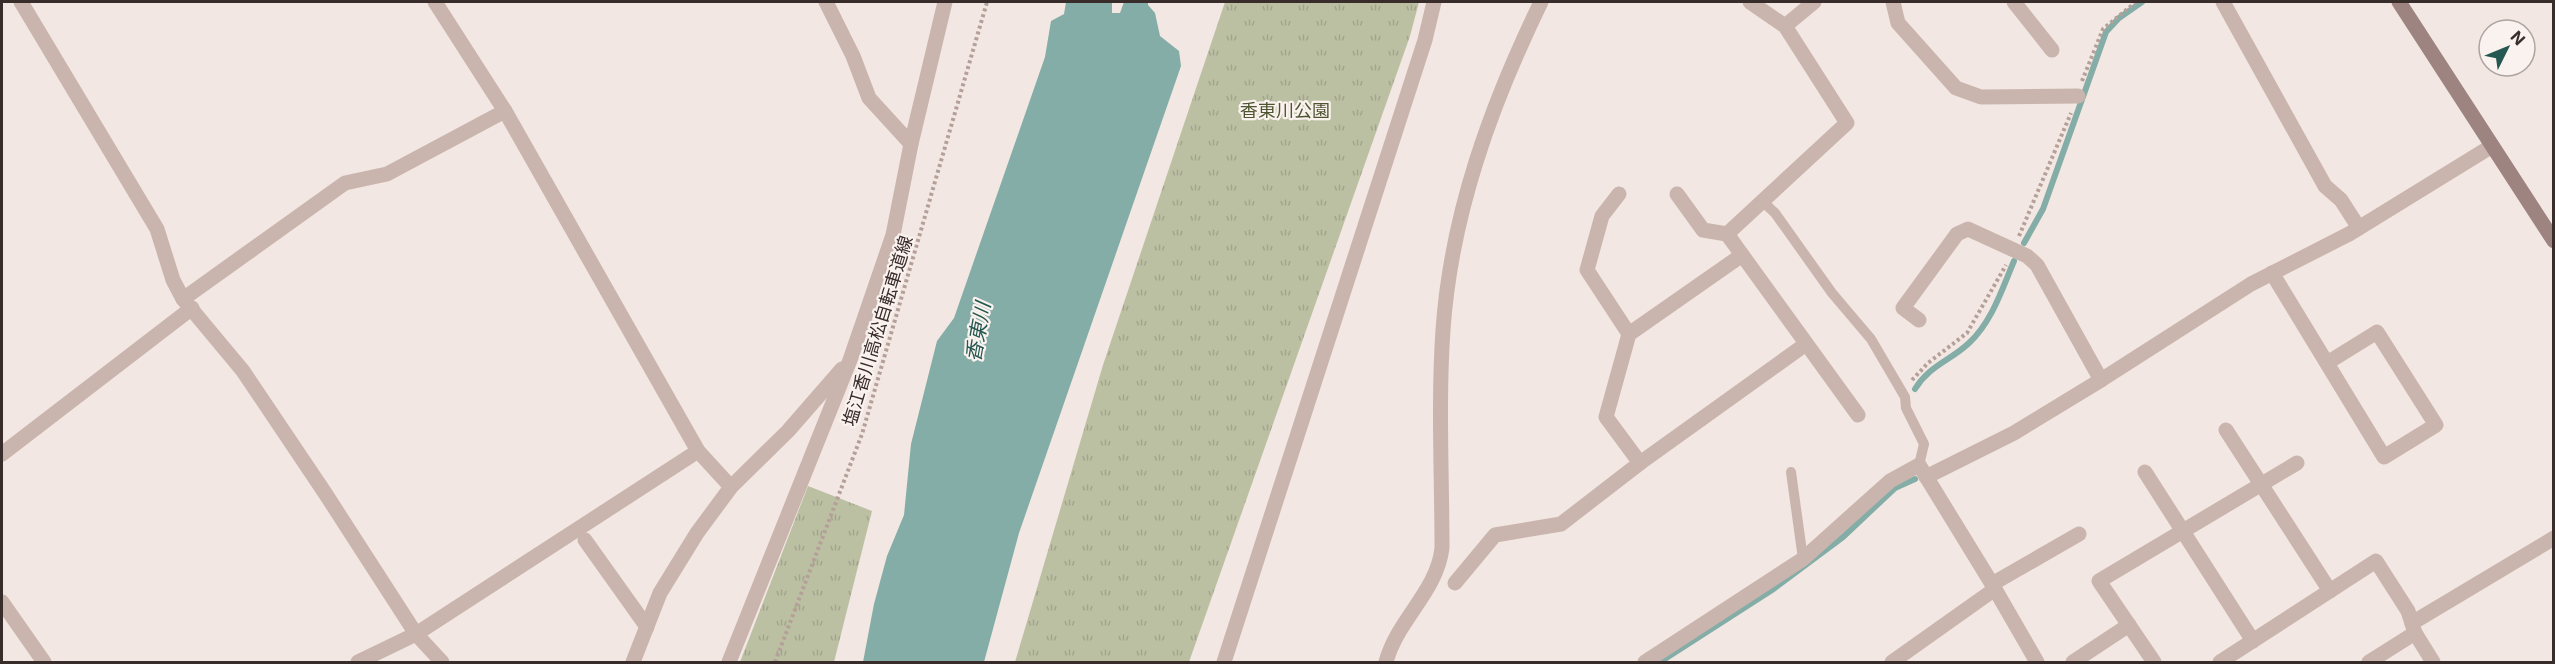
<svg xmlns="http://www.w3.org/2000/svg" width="2555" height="664" viewBox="0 0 2555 664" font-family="Inter,'Noto Sans JP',sans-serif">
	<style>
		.grass { fill: url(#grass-tufts) }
		.water { fill: #83ada6 }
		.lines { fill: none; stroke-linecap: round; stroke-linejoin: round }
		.stream { stroke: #83ada6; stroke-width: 6 }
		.path { stroke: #b59f99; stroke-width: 4; stroke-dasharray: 3 3; stroke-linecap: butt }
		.service { stroke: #cab5ae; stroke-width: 10 }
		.minor { stroke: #cab5ae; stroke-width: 15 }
		.secondary { stroke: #9d8480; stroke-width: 15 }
		.labels { text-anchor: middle; stroke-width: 4.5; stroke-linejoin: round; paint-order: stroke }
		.park-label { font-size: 18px; fill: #4f5532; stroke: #faf2ee }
		.street-label { font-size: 18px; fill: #392d2c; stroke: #faf2ee }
		.water-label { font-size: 20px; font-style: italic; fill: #245851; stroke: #faf2ee }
	</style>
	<defs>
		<pattern id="grass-tufts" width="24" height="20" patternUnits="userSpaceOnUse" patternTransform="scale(1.5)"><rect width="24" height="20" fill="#bcc0a3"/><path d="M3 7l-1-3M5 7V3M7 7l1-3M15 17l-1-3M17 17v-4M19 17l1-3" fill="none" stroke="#a2a58c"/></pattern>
	</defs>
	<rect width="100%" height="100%" fill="#f2e7e2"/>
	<g class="grass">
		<path d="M1225,2h194l-9,34 -221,626h-174l88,-297z"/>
		<path d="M808,486l64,25 -38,151h-94z"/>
	</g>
	<path class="water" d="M1066,2h46v11h8l4,-11h24v3l7,8 5,23 19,15 2,15 -162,467 -35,129h-121l11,-58 13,-48 17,-41 7,-71 26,-103 17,-23 91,-261 6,-36 13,-7z"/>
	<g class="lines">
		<g class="stream">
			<path d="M2024,243l19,-34 63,-177 13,-14 23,-16"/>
			<path d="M1915,389c15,-24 35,-28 54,-46 23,-21 33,-54 45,-82"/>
			<path d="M1660,662l112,-72 71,-53 52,-49 20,-9"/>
		</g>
		<g class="path">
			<path d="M2082,81l21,-52 33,-27"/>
			<path d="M2019,236l52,-123"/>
			<path d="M1912,380l16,-17 39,-30 39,-68"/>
			<path d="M775,662l87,-228 125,-432"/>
		</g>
		<g class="service">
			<path d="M1762,201l13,12 57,80 39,46 34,58 1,11 18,36 -5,21"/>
			<path d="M1791,472l12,87"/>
		</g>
		<g class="minor">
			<path d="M21,2l136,227 16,51 10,19 60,72 82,122 91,141 26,28"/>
			<path d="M435,2l70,109 193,340 33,36"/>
			<path d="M826,2l27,54 16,42 42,46"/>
			<path d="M1750,2l35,24 62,97 -120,111 131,181"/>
			<path d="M1893,2l5,21 58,65 25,9 97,-1"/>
			<path d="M2014,2l38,48"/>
			<path d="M2223,2l102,184 16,14 18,28"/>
			<path d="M1785,26l29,-24"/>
			<path d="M1619,194l-17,22 -15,54 42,64"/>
			<path d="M1677,194l26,36 24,4"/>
			<path d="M1742,255l-113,79 -23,83 34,46 166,-119"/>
			<path d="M2272,273l112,184 52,-32 -59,-93 -50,31"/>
			<path d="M183,299l162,-116 42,-9 118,-63"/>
			<path d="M1919,320l-16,-12 54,-74 11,-5 59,27 10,9 64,115"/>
			<path d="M2226,430l104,161"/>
			<path d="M2,454l190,-146"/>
			<path d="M2145,472l108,169"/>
			<path d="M1926,477l88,-44 87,-53 150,-96 98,-50 143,-88"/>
			<path d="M585,540l62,87"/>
			<path d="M1455,583l40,-48 66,-11 79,-61"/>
			<path d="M1992,584l87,-50"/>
			<path d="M2,602l42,60"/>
			<path d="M2412,623l142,-85"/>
			<path d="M358,662l58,-28 282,-183"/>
			<path d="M633,662l27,-69 37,-60 34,-46 57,-56 54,-62"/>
			<path d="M729,662l121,-302 43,-125 18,-91 34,-142"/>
			<path d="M1224,662l201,-622 9,-38"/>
			<path d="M1386,662c11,-42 51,-70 56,-114 0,-72 -4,-146 1,-218 8,-116 48,-225 98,-328"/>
			<path d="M1645,662l158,-103 87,-78 29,-16 73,119 45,78"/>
			<path d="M1892,662l103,-73"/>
			<path d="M2073,662l56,-37"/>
			<path d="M2154,662l-55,-81 198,-118"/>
			<path d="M2220,662l156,-101 32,50 7,22 18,29"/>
			<path d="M2369,662l46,-29"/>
		</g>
		<path class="secondary" d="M2399,2l155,239"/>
	</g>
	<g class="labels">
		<g class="park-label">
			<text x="1285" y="117">香東川公園</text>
		</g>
		<g class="street-label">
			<text transform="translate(878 331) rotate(-73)" y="6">塩江香川高松自転車道線</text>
		</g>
		<g class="water-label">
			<text transform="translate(978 332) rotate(-80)" y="7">香東川</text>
		</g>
	</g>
	<rect width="2555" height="664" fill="none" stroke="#392d2c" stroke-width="6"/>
	<g transform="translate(2507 48) rotate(47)"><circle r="28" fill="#faf2ee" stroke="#ada3a0" stroke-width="1.5"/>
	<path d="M0-4.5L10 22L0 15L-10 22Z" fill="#245851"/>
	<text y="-9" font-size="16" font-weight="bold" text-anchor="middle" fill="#392d2c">N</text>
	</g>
</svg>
